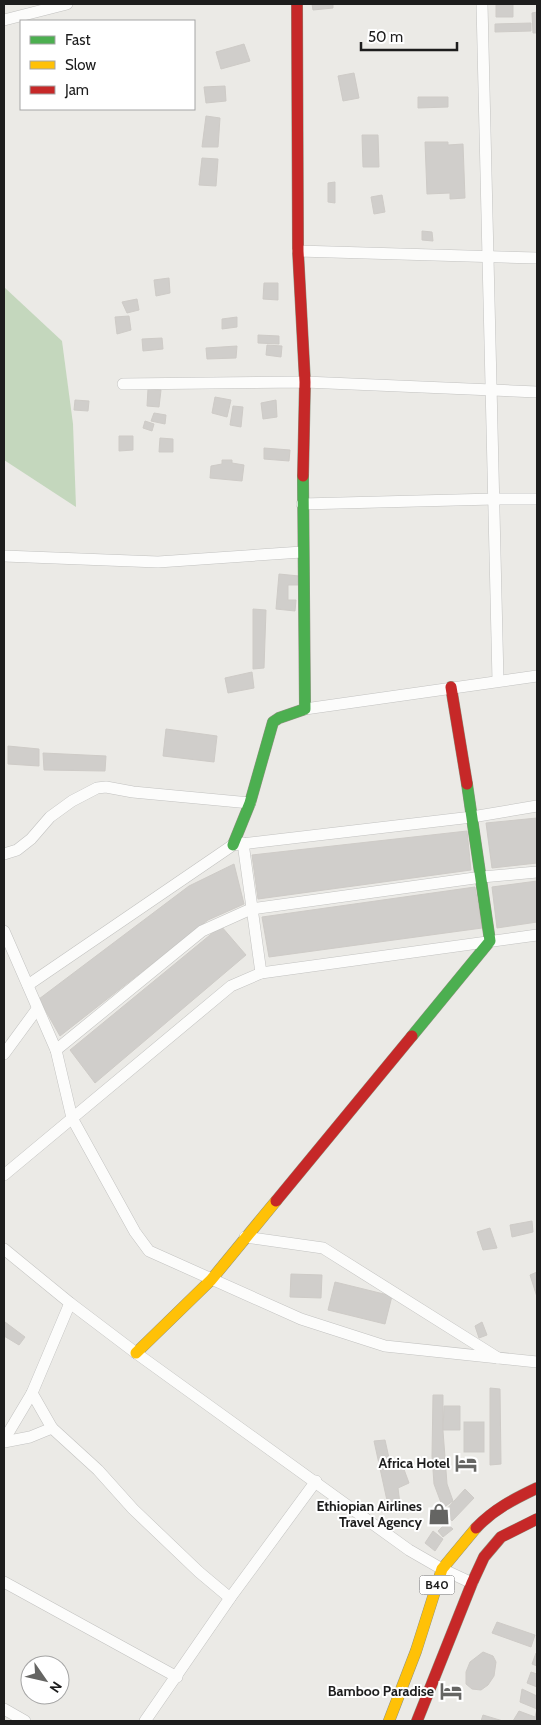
<svg xmlns="http://www.w3.org/2000/svg" width="541" height="1725" viewBox="0 0 541 1725" font-family="Cabin,sans-serif">
	<style>
		.forest { fill: #c4d7bd }
		.building { fill: #d0cecb; stroke: #cecbc7 }
		.lines { fill: none; stroke-linecap: round; stroke-linejoin: round }
		.street-casing { stroke: #c2c2c0; stroke-width: 12 }
		.fast-casing { stroke: #909380; stroke-width: 12 }
		.slow-casing { stroke: #909380; stroke-width: 12 }
		.jam-casing { stroke: #909380; stroke-width: 12 }
		.street { stroke: #fcfcfb; stroke-width: 11 }
		.fast { stroke: #4caf50; stroke-width: 11 }
		.slow { stroke: #ffc107; stroke-width: 11 }
		.jam { stroke: #c62828; stroke-width: 11 }
		.labels { text-anchor: middle; stroke-width: 4; stroke-linejoin: round; paint-order: stroke }
		.shield { fill: #fff; stroke: #616161; stroke-width: 1 }
		.shield-label { font-size: 12px; font-weight: bold; fill: #1d1d1d }
		.poi-label { font-size: 14px; font-weight: bold; fill: #1d1d1d; stroke: #fff; text-anchor: end }
	</style>
	<rect width="100%" height="100%" fill="#ebeae6"/>
	<path class="forest" d="M4,287l58,54 11,83 3,83 -72,-47z"/>
	<g class="building">
		<path d="M312,4h21v4l-20,2z"/>
		<path d="M513,4v13h-17v-12z"/>
		<path d="M537,12v21h-4l-1,-20z"/>
		<path d="M531,23v8l-36,1v-8z"/>
		<path d="M244,44l6,17 -29,8 -5,-17z"/>
		<path d="M354,73l5,25 -16,3 -5,-25z"/>
		<path d="M225,86l1,15 -20,2 -2,-16z"/>
		<path d="M418,97h30v10l-30,1z"/>
		<path d="M206,116l14,2 -2,29h-16z"/>
		<path d="M362,135h16l1,32h-16z"/>
		<path d="M425,142h23v3l15,-1 2,54 -15,1v-6l-23,1z"/>
		<path d="M202,158l16,1 -2,27 -17,-1z"/>
		<path d="M335,182v21l-7,-1v-19z"/>
		<path d="M382,195l3,17 -11,2 -3,-17z"/>
		<path d="M422,231l10,1 1,9 -11,-1z"/>
		<path d="M169,278l1,15 -14,3 -2,-16z"/>
		<path d="M264,283h14v17l-15,-1z"/>
		<path d="M137,299l2,11 -12,3 -5,-11z"/>
		<path d="M129,316l2,14 -14,4 -2,-17z"/>
		<path d="M237,317v10l-15,2v-10z"/>
		<path d="M258,335l21,1v8l-21,-1z"/>
		<path d="M162,338l1,11 -20,2 -1,-12z"/>
		<path d="M267,345l15,1 -1,11 -15,-2z"/>
		<path d="M237,346l-1,12 -29,1 -1,-11z"/>
		<path d="M148,389l13,1 -2,17 -12,-1z"/>
		<path d="M215,397l16,3 -4,17 -15,-4z"/>
		<path d="M75,400l14,1 -1,10 -14,-1z"/>
		<path d="M276,400l1,17 -14,2 -2,-16z"/>
		<path d="M233,406l10,1 -2,20 -11,-2z"/>
		<path d="M154,413l12,2 -1,9 -14,-3z"/>
		<path d="M145,421l9,3 -2,7 -9,-3z"/>
		<path d="M119,436h14v14l-14,1z"/>
		<path d="M160,438l13,1v13h-14z"/>
		<path d="M264,448l26,2 -1,11 -25,-2z"/>
		<path d="M222,460h10v3l12,2 -2,16 -32,-3 1,-12 11,-2z"/>
		<path d="M279,574l20,2 -1,9h-10v15h8l-1,11 -19,-2z"/>
		<path d="M253,609l13,1 -2,58 -11,1z"/>
		<path d="M252,672l2,16 -26,5 -3,-15z"/>
		<path d="M166,729l51,7 -3,26 -51,-6z"/>
		<path d="M8,746l31,3v17l-31,-2z"/>
		<path d="M43,753l63,3 -1,15 -61,-1z"/>
		<path d="M537,818v45l-45,5 -6,-45z"/>
		<path d="M467,831l4,39 -213,29 -6,-44z"/>
		<path d="M234,864l10,40 -36,16 -148,116 -21,-37 150,-113z"/>
		<path d="M537,881v41l-40,6 -5,-41z"/>
		<path d="M475,887l7,41 -213,29 -7,-40z"/>
		<path d="M221,926l25,29 -151,128 -25,-33z"/>
		<path d="M532,1221l1,11 -21,5 -2,-12z"/>
		<path d="M490,1228l7,20 -14,2 -6,-18z"/>
		<path d="M537,1272v25l-7,-22z"/>
		<path d="M291,1274l31,1 -1,23 -31,-1z"/>
		<path d="M335,1282l57,14 -7,28 -57,-14z"/>
		<path d="M5,1322l20,15 -6,8 -15,-9z"/>
		<path d="M482,1322l5,13 -8,3 -4,-12z"/>
		<path d="M490,1388l10,1 1,75 -11,1z"/>
		<path d="M433,1395h10v36l4,53 6,17 -10,7 -9,-24 -2,-28z"/>
		<path d="M444,1406h16v24h-17z"/>
		<rect x="464" y="1422" width="20" height="30"/>
		<path d="M385,1440l6,27 11,-3 7,19 -11,5 2,16 -12,1 -14,-64z"/>
		<path d="M465,1489l9,9 -22,23 -8,-9z"/>
		<path d="M446,1523l7,6 -10,8 -5,-6z"/>
		<path d="M433,1531l10,8 -8,12 -10,-8z"/>
		<path d="M497,1622l38,13 -4,12 -39,-14z"/>
		<path d="M483,1652l10,4 3,6 -2,14 -6,9 -7,5 -9,-1 -6,-5v-12l4,-10z"/>
		<path d="M536,1653l1,1v12l-5,-2z"/>
		<path d="M531,1672l6,2v13l-10,-4z"/>
		<path d="M522,1689l15,7v25h-24l6,-10 16,6 2,-8 -17,-7z"/>
		<path d="M483,1715l20,6h-22z"/>
	</g>
	<g class="lines">
		<g class="street-casing">
			<g id="street">
				<path d="M482,4l16,677"/>
				<path d="M4,20l63,-16"/>
				<path d="M298,251l239,7"/>
				<path d="M123,384l182,-2 232,10"/>
				<path d="M302,504l192,-5h43"/>
				<path d="M4,556l154,6 144,-10"/>
				<path d="M305,709l232,-33"/>
				<path d="M243,843l18,130"/>
				<path d="M4,854l13,-4 14,-11 19,-22 22,-16 25,-13 9,-1 27,5 117,11"/>
				<path d="M4,931l52,119 16,68 63,114 14,19 152,68 84,27 152,16"/>
				<path d="M28,985l205,-140 239,-28 65,-11"/>
				<path d="M56,1050l146,-119 49,-22 231,-32 55,-5"/>
				<path d="M4,1054l33,-45"/>
				<path d="M4,1175l227,-189 30,-13 276,-38"/>
				<path d="M245,1237l78,11 175,110"/>
				<path d="M4,1249l66,54 66,50 273,197 33,19 30,14"/>
				<path d="M32,1393l20,35"/>
				<path d="M4,1440l28,-47 38,-90"/>
				<path d="M4,1442l26,-5 22,-9 46,42 35,39 66,63 31,26"/>
				<path d="M4,1582l173,95"/>
				<path d="M4,1709l21,12"/>
				<path d="M145,1721l85,-123 86,-117"/>
			</g>
		</g>
		<g class="fast-casing">
			<g id="fast">
				<path d="M233,845l17,-42 23,-81 6,-4 26,-9 -2,-233"/>
				<path d="M412,1036l78,-95 -23,-157"/>
			</g>
		</g>
		<g class="slow-casing">
			<g id="slow">
				<path d="M136,1353l75,-73 65,-79"/>
				<path d="M389,1721l27,-70 26,-82 34,-41"/>
			</g>
		</g>
		<g class="jam-casing">
			<g id="jam">
				<path d="M297,4l1,247 7,131 -2,94"/>
				<path d="M451,687l16,97"/>
				<path d="M276,1201l136,-165"/>
				<path d="M476,1528c18,-19 38,-29 61,-40"/>
				<path d="M417,1721l55,-138 12,-26 17,-20 36,-18"/>
			</g>
		</g>
		<use href="#street" class="street"/>
		<use href="#fast" class="fast"/>
		<use href="#slow" class="slow"/>
		<use href="#jam" class="jam"/>
	</g>
	<defs>
		<g id="hotel-bare" transform="scale(1.725)"><path d="M-6-4.5h1.5V1H6V5H4.5V3h-9V5H-6ZM-4 0a1.8 1.8 0 1 1 3.6 0ZM.5 0V-2.5h3Q6-2.5 6 0Z" fill="#656563" stroke="#fff" stroke-width="2.5" paint-order="stroke"/></g>
		<g id="shop-bare" transform="scale(1.725)"><path d="M-5-2.5h2.3a2.7 3.5 0 0 1 5.4 0H5L5.5 6h-11ZM-1.5-2.5h3a1.5 2.3 0 0 0-3 0Z" fill="#656563" stroke="#fff" stroke-width="2.5" paint-order="stroke"/></g>
	</defs>
	<g fill-rule="evenodd">
		<use href="#hotel-bare" x="466" y="1463"/>
		<use href="#shop-bare" x="439" y="1514"/>
		<use href="#hotel-bare" x="451" y="1691"/>
	</g>
	<g class="labels">
		<rect class="shield" x="419.5" y="1575.5" width="35" height="19" rx="4"/>
		<g class="shield-label">
			<text x="437" y="1589">B40</text>
		</g>
		<g class="poi-label">
			<text x="450" y="1468">Africa Hotel</text>
			<text x="422" y="1511">Ethiopian Airlines<tspan x="422" dy="16">Travel Agency</tspan></text>
			<text x="434" y="1696">Bamboo Paradise</text>
		</g>
	</g>
	<rect width="541" height="1725" fill="none" stroke="#1d1d1d" stroke-width="10"/>
	<rect x="20" y="20" width="175" height="90" fill="#ffffff" stroke="#a5a5a5"/>
	<rect x="30" y="36" width="25" height="8" fill="#4caf50" stroke="#a5a5a5"/>
	<text x="65" y="45" font-size="15" fill="#1d1d1d">Fast</text>
	<rect x="30" y="61" width="25" height="8" fill="#ffc107" stroke="#a5a5a5"/>
	<text x="65" y="70" font-size="15" fill="#1d1d1d">Slow</text>
	<rect x="30" y="86" width="25" height="8" fill="#c62828" stroke="#a5a5a5"/>
	<text x="65" y="95" font-size="15" fill="#1d1d1d">Jam</text>
	<g transform="translate(45 1680) rotate(124)"><circle r="24" fill="#ffffff" stroke="#a5a5a5"/>
	<path d="M0-4L9 19L0 12L-9 19Z" fill="#656563"/>
	<text y="-8" font-size="14" font-weight="bold" text-anchor="middle" fill="#1d1d1d">N</text>
	</g>
	<path d="M361 42v8h96v-8" fill="none" stroke="#1d1d1d" stroke-width="2.5"/>
	<text x="368" y="42" font-size="15" fill="#1d1d1d" stroke="#ffffff" stroke-width="4" paint-order="stroke">50 m</text>
</svg>
